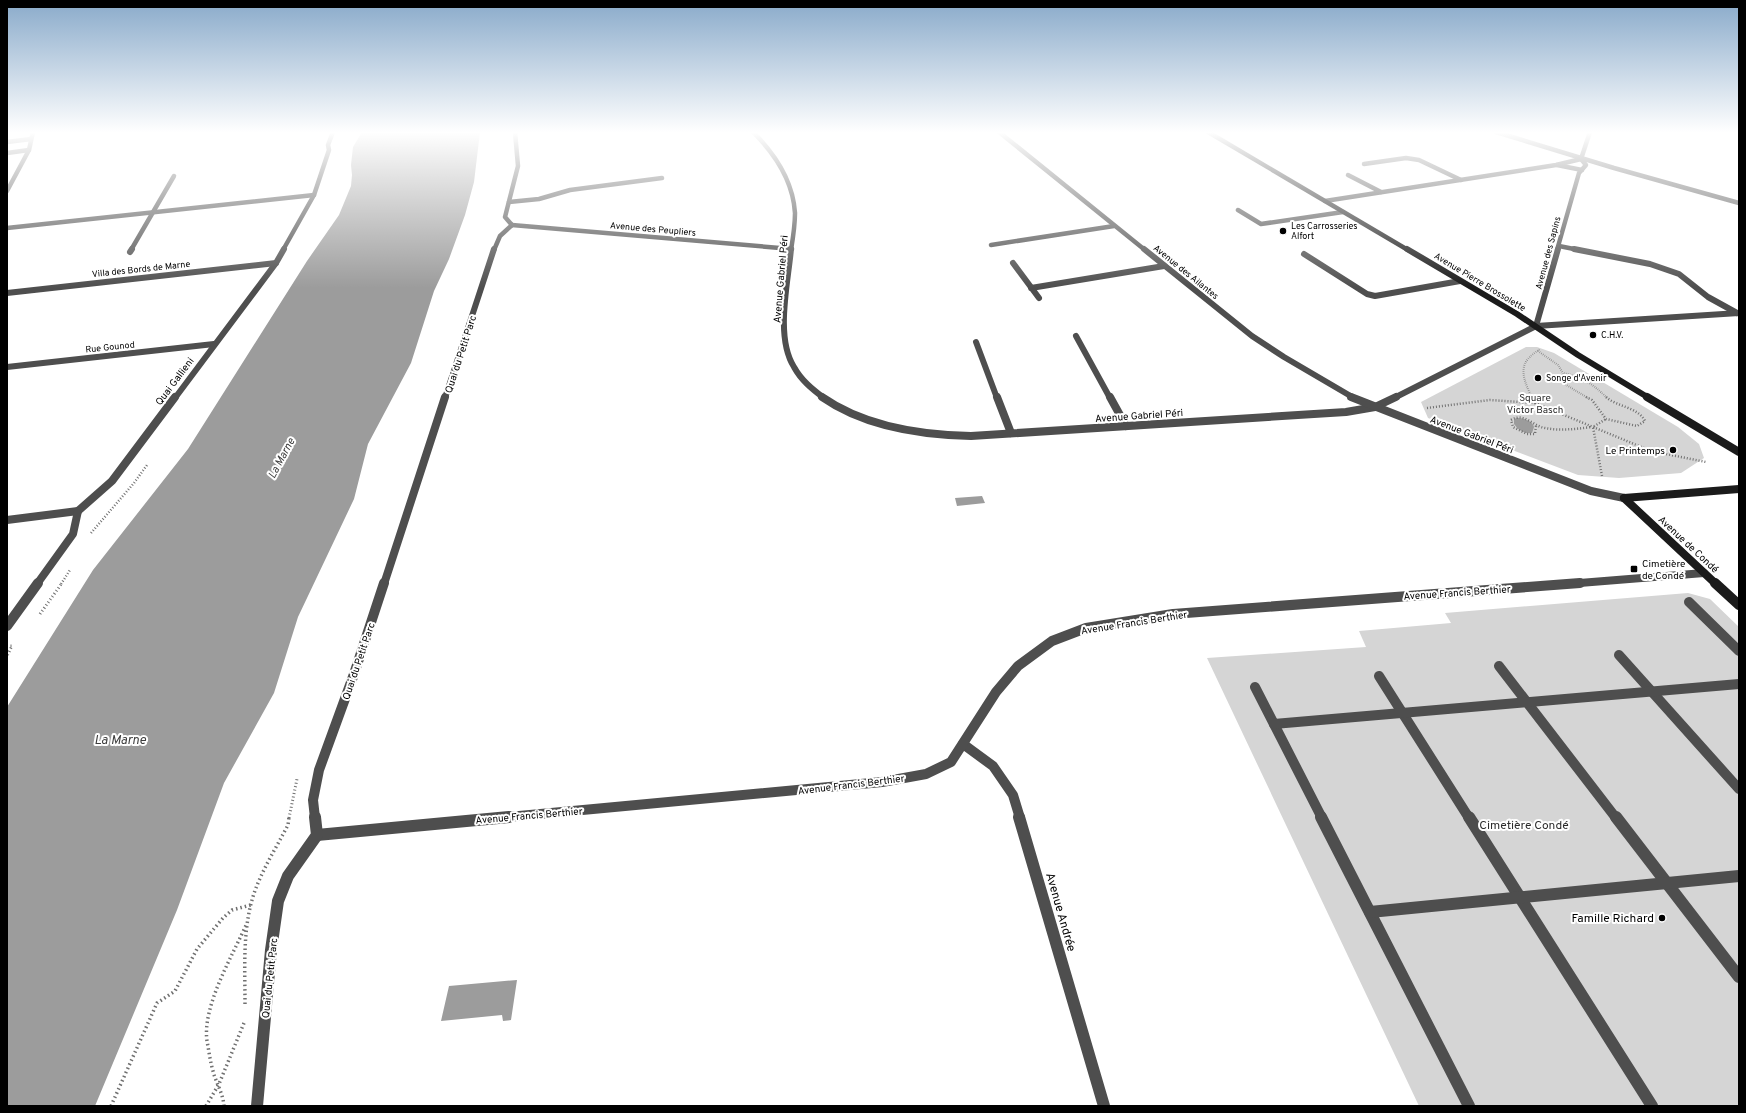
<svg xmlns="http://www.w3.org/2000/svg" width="1746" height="1113" viewBox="0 0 1746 1113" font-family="Overpass,sans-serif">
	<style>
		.green { fill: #d5d5d5 }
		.water { fill: #9c9c9c }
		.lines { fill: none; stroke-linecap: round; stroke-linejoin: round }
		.path-far3 { stroke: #707070; stroke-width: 2; stroke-dasharray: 0.5 1.5; stroke-linecap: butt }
		.path-far2 { stroke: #707070; stroke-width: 2.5; stroke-dasharray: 1 2; stroke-linecap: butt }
		.path-far1 { stroke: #707070; stroke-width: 3; stroke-dasharray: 1 2.5; stroke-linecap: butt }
		.path { stroke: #707070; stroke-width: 3.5; stroke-dasharray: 1.5 3; stroke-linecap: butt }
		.lane-far4 { stroke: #4e4e4e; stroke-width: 4.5 }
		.lane-far3 { stroke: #4e4e4e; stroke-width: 6 }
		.lane-far2 { stroke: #4e4e4e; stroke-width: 8 }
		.lane-far1 { stroke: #4e4e4e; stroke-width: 10 }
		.lane { stroke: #4e4e4e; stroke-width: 12 }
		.street-far4 { stroke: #4e4e4e; stroke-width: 4.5 }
		.street-far3 { stroke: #4e4e4e; stroke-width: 6 }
		.street-far2 { stroke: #4e4e4e; stroke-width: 8 }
		.street-far1 { stroke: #4e4e4e; stroke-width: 10 }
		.street { stroke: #4e4e4e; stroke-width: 12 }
		.secondary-far3 { stroke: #1b1b1b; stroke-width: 4.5 }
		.secondary-far2 { stroke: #1b1b1b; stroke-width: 6 }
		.secondary-far1 { stroke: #1b1b1b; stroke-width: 8 }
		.secondary { stroke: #1b1b1b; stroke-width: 10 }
		.poi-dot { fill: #000; stroke: #fff; stroke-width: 1.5 }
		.labels { text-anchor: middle; stroke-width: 4; stroke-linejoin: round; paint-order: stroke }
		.far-poi-label { font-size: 9px; fill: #000; stroke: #fff; text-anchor: start }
		.far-street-label { font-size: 9px; fill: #000; stroke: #fff }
		.street-label { font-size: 10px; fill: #000; stroke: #fff }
		.park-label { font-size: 10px; fill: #2c2c2c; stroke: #fff }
		.poi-label { font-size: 10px; fill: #000; stroke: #fff; text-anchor: end }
		.water-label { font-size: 11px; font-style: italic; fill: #3d3d3d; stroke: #fff }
		.near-park-label { font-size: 12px; fill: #2c2c2c; stroke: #fff }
		.near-street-label { font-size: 12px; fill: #000; stroke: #fff }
		.near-poi-label { font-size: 12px; fill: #000; stroke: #fff; text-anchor: end }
		.near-water-label { font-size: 13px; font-style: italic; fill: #3d3d3d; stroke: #fff }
	</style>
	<rect width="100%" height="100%" fill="#fff"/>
	<g class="green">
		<path d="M1526,347h11l17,6 124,74 21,17 5,14 -23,15 -62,5 -41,-3 -150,-57 -7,-16z"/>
		<path d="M1688,593l22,6 29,28v479h-320l-212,-448 159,-11 -7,-16 92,-8 -6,-10z"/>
	</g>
	<g class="water">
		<path d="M362,132h118l-6,50 -9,33 -16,44 -15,32 -23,72 -43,81 -14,55 -56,118 -24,76 -50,90 -47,127 -82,196h-88v-399l86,-137 95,-121 119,-188 32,-46 12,-29 1,-11 -1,-10 2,-18z"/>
		<path d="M1516,418c7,0 16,2 18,9l-2,6c-8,1 -14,-3 -18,-9v-4z"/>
		<path d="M982,496l3,7 -28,3 -2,-8z"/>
		<path d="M517,980l-6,40 -8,1 -1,-6 -61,6 8,-35z"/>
	</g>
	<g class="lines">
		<g class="path-far3">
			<path d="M1538,351l20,14 5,8"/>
			<path d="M1532,398c-5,-11 -14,-28 -4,-39 3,-4 8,-7 12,-10"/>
			<path d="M1588,398l-25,-15v-10c20,4 30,11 44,25"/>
		</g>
		<g class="path-far2">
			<path d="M1586,397l6,3 14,19 31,7 8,-5c-7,-14 -28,-14 -39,-24"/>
			<path d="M1535,403l116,48 55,11"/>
			<path d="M1427,408l63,-8 45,3 -3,-6"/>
			<path d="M1536,426l-1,8h-8l-14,-7 -2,-7c14,-8 21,6 34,8 15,3 31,1 47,-1"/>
			<path d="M1602,476l-9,-49 13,-8"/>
			<path d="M91,533l43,-50 13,-18"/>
			<path d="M61,584l9,-14"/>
		</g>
		<g class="path-far1">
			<path d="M40,614l22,-31"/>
			<path d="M7,646h5l-5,10"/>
			<path d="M289,818l8,-39"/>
		</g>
		<g class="path">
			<path d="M245,1004c0,-38 -3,-80 11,-116 8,-21 21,-42 32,-63l1,-8"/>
			<path d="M111,1106l46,-103 18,-12 22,-42 26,-31 9,-8 19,-5"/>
			<path d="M206,1106l13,-22 25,-61"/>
			<path d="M224,1106c-1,-13 -8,-23 -11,-35 -3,-10 -4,-20 -6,-30 -5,-35 26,-86 40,-118"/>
		</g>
		<g class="lane-far4">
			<path d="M7,142l24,-3"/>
			<path d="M7,153l22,-3"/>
			<path d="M1364,164l42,-6 13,2 42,20"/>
			<path d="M1348,175l33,17"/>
			<path d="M509,202l30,-3 31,-9 92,-12"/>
			<path d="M1238,210l23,14 82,-12"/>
			<path d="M991,245l123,-19"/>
			<path d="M1559,246l20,4"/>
		</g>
		<g class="lane-far3">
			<path d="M1574,249l76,15 29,10 29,23 29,16"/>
			<path d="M1304,254l63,40 8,2 85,-15"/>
			<path d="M1013,263l26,35"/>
			<path d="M1031,288l133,-22"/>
			<path d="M1076,336l34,62"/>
			<path d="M976,342l21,56"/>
			<path d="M7,367l207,-23"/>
		</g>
		<g class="lane-far2">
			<path d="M997,397l14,36"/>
			<path d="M1110,397l16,29"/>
		</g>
		<g class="lane-far1">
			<path d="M1689,602l50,49"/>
			<path d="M1619,655l120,134"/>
			<path d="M1499,666l117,152"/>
			<path d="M1379,676l90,142"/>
			<path d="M1255,687l67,131"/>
			<path d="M1274,724l465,-40"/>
		</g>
		<g class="lane">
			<path d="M1321,817l148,289"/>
			<path d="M1469,817l183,289"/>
			<path d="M1616,817l123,160"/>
			<path d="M1370,912l369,-36"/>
		</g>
		<g class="street-far4">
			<path d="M753,132c22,22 40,48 42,81 0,12 -2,25 -4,37"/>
			<path d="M999,132l146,118"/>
			<path d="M1496,132l118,36 125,35"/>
			<path d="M1581,159l9,-27"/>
			<path d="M1557,165l25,5"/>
			<path d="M7,191l22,-41 4,-18"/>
			<path d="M1325,201l231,-36 25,-6"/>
			<path d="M512,225l280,24"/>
			<path d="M512,225l-7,-8 13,-51 -3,-34"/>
			<path d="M7,228l307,-33"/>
			<path d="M131,250l43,-74"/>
			<path d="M283,250l31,-55 15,-45 -1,-5 5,-13"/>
			<path d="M494,250l6,-14 12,-11"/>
			<path d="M1557,250l22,-77 7,-8 -5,-6"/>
		</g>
		<g class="street-far3">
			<path d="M791,249c-3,34 -16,88 3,118 7,13 18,22 30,31"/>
			<path d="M1144,249l108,87 32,21 70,41"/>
			<path d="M130,252l2,-3"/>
			<path d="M7,293l269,-30"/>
			<path d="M1536,326l203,-13"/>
			<path d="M175,398l101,-135 8,-14"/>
			<path d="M445,398l49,-149"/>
			<path d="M1394,398l142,-72 22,-77"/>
		</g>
		<g class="street-far2">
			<path d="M822,397c43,30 98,38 149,39l375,-24 29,-5 21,-10"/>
			<path d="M1351,397l240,94 33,7"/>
			<path d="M7,520l71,-9"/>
			<path d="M37,584l36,-50 5,-23 34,-30 63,-84"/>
			<path d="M384,584l61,-187"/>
			<path d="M1567,584l137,-11"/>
		</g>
		<g class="street-far1">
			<path d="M7,626l31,-43"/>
			<path d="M963,744l30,22 20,29 7,23"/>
			<path d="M315,818l-2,-18 6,-30 35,-96 30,-91"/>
			<path d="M498,818l384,-36 44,-8 25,-12 45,-70 22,-26 34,-25 34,-13 87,-14 407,-31"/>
		</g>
		<g class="street">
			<path d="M1019,817l85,289"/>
			<path d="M317,835l192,-18"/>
			<path d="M257,1106l14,-156 7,-49 10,-25 29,-41 -2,-18"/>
		</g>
		<path class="secondary-far3" d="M1208,132l200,118"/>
		<path class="secondary-far2" d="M1407,249l110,65 61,41 71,43"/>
		<g class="secondary-far1">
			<path d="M1647,397l92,55"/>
			<path d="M1624,498l92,86"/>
			<path d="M1624,498l115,-9"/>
		</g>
		<path class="secondary" d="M1715,583l24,22"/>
	</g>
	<linearGradient id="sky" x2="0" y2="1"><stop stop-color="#89aaca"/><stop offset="0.46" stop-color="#fff"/><stop offset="1" stop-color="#fff" stop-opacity="0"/></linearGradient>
	<rect width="1746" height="288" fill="url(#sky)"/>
	<g class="poi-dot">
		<circle cx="1283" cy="231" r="4"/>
		<circle cx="1593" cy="335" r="4"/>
		<circle cx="1538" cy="378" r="4"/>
		<circle cx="1673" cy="450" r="4"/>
		<rect x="1630" y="565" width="8" height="8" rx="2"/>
		<circle cx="1662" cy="918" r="4"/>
	</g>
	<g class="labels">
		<g class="far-poi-label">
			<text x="1291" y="229">Les Carrosseries<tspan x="1291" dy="10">Alfort</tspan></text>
			<text x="1601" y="338">C.H.V.</text>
			<text x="1546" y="381">Songe d'Avenir</text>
		</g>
		<g class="far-street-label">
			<text transform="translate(653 229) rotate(5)" y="3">Avenue des Peupliers</text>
			<text transform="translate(1548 253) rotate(-75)" y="3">Avenue des Sapins</text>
			<text transform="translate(141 269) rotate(-6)" y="3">Villa des Bords de Marne</text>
			<text transform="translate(1186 272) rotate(39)" y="3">Avenue des Ailantes</text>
			<text transform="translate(1480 282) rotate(31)" y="3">Avenue Pierre Brossolette</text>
			<text transform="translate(110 347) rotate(-6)" y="3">Rue Gounod</text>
		</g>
		<g class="street-label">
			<text transform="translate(780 279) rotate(-85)" y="4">Avenue Gabriel Péri</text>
			<text transform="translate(460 354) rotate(-72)" y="4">Quai du Petit Parc</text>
			<text transform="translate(174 381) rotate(-53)" y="4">Quai Gallieni</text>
			<text transform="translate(1139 415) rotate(-4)" y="4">Avenue Gabriel Péri</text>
			<text transform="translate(1472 434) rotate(21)" y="4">Avenue Gabriel Péri</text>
			<text transform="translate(1689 544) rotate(43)" y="4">Avenue de Condé</text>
			<text transform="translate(1457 592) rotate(-4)" y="4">Avenue Francis Berthier</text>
			<text transform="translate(1134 622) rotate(-9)" y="4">Avenue Francis Berthier</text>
			<text transform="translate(358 661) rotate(-71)" y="4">Quai du Petit Parc</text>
			<text transform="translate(851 784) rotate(-7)" y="4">Avenue Francis Berthier</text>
			<text transform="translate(529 815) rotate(-5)" y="4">Avenue Francis Berthier</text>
			<text transform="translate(269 978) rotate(-84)" y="4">Quai du Petit Parc</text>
		</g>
		<g class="park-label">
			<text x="1535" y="401">Square<tspan x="1535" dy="12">Victor Basch</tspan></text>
		</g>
		<g class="poi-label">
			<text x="1665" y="454">Le Printemps</text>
			<text x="1642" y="567" text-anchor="start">Cimetière<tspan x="1642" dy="12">de Condé</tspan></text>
		</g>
		<g class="water-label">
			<text transform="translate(281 458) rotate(-62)" y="4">La Marne</text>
		</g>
		<g class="near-park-label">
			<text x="1524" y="829">Cimetière Condé</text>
		</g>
		<g class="near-street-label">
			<text transform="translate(1061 912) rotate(74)" y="4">Avenue Andrée</text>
		</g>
		<g class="near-poi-label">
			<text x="1654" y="922">Famille Richard</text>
		</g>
		<g class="near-water-label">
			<text x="120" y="744">La Marne</text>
		</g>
	</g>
	<rect width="1746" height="1113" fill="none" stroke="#000000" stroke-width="16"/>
</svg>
